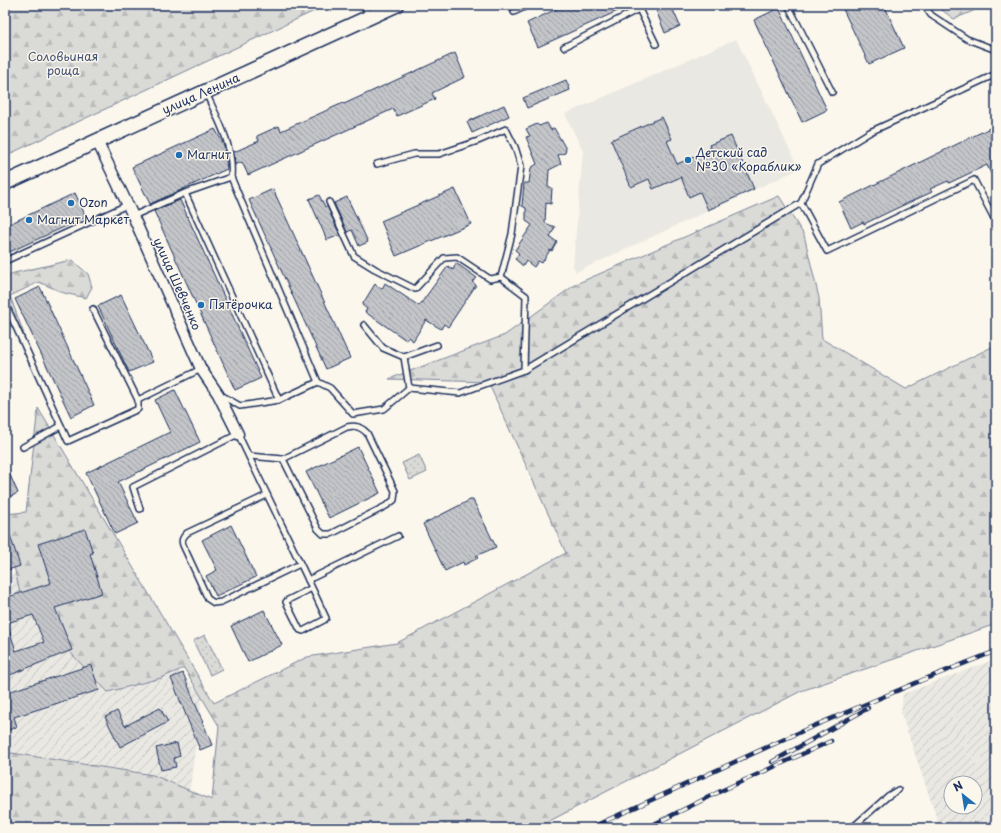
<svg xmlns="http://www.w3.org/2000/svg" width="1001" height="833" viewBox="0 0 1001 833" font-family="'Playpen Sans',sans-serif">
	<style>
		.built { fill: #eae8e2 }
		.industrial { fill: url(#industrial-furrows); fill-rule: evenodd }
		.forest { fill: url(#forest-firs); stroke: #7a849a }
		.park { fill: url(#park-dots); stroke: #7a849a }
		.building { fill: url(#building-back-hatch); stroke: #1b2f5e; fill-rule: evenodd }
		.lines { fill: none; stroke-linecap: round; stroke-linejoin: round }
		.lane-casing { stroke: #1b2f5e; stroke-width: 8 }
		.street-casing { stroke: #1b2f5e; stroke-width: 13 }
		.secondary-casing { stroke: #1b2f5e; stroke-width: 17 }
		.lane { stroke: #fbf7ec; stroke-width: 5 }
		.street { stroke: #fbf7ec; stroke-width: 10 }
		.secondary { stroke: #fbf7ec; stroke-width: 14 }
		.rail-casing { stroke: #1b2f5e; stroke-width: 4.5 }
		.rail { stroke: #fbf7ec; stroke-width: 3; stroke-dasharray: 9; stroke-linecap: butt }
		.poi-dot { fill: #1f6fb2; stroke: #fbf7ec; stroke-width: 1.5 }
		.labels { text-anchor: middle; stroke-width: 3; stroke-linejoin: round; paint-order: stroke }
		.park-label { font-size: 12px; fill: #415176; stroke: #fbf7ec }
		.street-label { font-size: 12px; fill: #1b2f5e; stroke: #fbf7ec }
		.poi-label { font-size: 12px; fill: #1b2f5e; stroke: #fbf7ec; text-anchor: start }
	</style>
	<defs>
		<pattern id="industrial-furrows" width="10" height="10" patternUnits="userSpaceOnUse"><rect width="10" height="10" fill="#eae8e2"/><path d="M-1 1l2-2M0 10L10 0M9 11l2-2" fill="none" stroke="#c8c7c4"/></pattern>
		<pattern id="forest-firs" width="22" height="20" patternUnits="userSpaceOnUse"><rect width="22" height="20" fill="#dadad7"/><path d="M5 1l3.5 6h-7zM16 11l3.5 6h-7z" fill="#babbbb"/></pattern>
		<pattern id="park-dots" width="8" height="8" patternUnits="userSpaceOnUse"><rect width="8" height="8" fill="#dadad7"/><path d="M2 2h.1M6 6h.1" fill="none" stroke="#babbbb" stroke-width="1.8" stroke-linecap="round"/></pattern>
		<pattern id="building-back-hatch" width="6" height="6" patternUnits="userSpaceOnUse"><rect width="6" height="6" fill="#c3c5c9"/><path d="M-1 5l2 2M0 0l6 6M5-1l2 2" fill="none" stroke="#9ea0a6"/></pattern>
	</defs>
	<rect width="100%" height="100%" fill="#fbf7ec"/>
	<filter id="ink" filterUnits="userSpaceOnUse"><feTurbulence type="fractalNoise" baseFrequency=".025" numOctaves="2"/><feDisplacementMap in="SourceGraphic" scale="8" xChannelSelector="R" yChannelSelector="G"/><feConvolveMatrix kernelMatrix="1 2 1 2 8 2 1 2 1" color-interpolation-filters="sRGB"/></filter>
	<g filter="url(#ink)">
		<path class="built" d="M736,39l63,130 -223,103 -3,-6 10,-115 -18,-37z"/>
		<g class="industrial">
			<path d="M73,549l129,148 -14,106 -183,-42v-184z"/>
			<path d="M996,659v169h-56l-39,-115 2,-19zM951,783h24v24h-24z"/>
		</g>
		<g class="forest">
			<path d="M5,5h322l-322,151z"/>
			<path d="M935,5h47l-9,6 -19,8z"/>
			<path d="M779,196l25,39 15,63 3,41 84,50 90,-44v279l-195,67 -265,137h-531v-76l148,23 59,25 7,-74 -35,-58 -23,10 -53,14 -86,-90 -15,-67h-2v-21l21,-2 12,-104 176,295 93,-46 90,-14 169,-90 -78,-171 -99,-3 116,-44 71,-51z"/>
			<path d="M72,260l16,14 4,13 -6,11 -22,-5 -25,-11 -29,14 14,38 -17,-10 -2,-3v-45l9,-3z"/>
		</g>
		<g class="park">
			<path d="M419,455l8,17 -17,8 -8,-17z"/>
			<path d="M205,635l17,34 -12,6 -17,-34z"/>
		</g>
		<g class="building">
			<path d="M565,5h66l-93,42 -11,-24z"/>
			<path d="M654,5h17l9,21 -15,7z"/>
			<path d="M841,5h43l20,43 -35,16z"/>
			<path d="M779,8l48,102 -25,12 -48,-102z"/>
			<path d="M455,53l10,24 -33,16 3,6 -38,17 -4,-7 -145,66 -6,-13 -7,3 -1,-13 25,-11 -2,-5 22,-10 2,5 62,-28 1,1z"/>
			<path d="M566,80l4,10 -43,18 -4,-10z"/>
			<path d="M504,105l5,11 -37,17 -5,-11z"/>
			<path d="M662,117l10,22 -5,2 10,23 34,-14 -2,-5 22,-9 23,53 -46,21 -8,-18 -11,5 -8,-20 -28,12 -4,-10 -18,8 -20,-47z"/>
			<path d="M547,123l4,7 3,-2 12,21 -1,4 -7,2 3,9 -12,6 -1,16 4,2 -1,16 -5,-1 -1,20 10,4 -5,10 7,5 -5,9 -2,-1 -8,13 -4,-2 -4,6 -8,-6 -3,5 -8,-7 4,-6 -4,-3 17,-25 -6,-4v-13l-4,-2 2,-23h5l2,-15 6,-4 -11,-27 4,-1 -4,-7 11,-5 2,2z"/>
			<path d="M996,125v60l-9,-20 -38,18 -1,-2 -18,8 2,3 -39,18 -29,14 -1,-2 -12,6 -12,-26z"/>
			<path d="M215,129l9,16 3,24 -77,35 -18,-37z"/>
			<path d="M273,189l77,169 -24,11 -77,-169z"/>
			<path d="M455,189l16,35 -75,32 -15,-35z"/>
			<path d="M75,193l11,24 -81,37v-28z"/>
			<path d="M319,195l6,12 2,-1 13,29 -13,5 -18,-41z"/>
			<path d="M347,197l21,45 -9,4 -7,-16 -5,2 -13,-29z"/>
			<path d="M180,200l81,178 -26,12 -81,-179z"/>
			<path d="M456,263l21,15 -5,4 4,3 -28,42 -4,-3 -3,5 -15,-9 -13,21 -5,-4 -2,3 -41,-28 2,-3 -5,-4 13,-21 7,5 3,-6 34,23 29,-40 5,4z"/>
			<path d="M40,287l54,118 -23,12 -56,-118z"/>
			<path d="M121,295l32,67 -24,10 -31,-66z"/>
			<path d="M175,390l25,52 -82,40 20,41 -23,11 -29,-61 84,-41 -15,-32z"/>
			<path d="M358,447l22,46 -51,25 -23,-46z"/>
			<path d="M5,464l13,29 -13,6z"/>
			<path d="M470,500h3l23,47 -20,9 2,2 -14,7 -1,-3 -18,9 -22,-47z"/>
			<path d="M231,525l25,52 -40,19 -10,-20 11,-6 -15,-30z"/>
			<path d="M5,526h2l13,40 -15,5z"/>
			<path d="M85,529l8,24 -3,1 12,39 -47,15 17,42 -67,27v-79l46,-15 -13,-39zM33,615l11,27 -28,9 -9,-28z"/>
			<path d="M264,610l18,35 -34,17 -17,-36z"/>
			<path d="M91,665l8,25 -85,27 3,10 -12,4v-38z"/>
			<path d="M183,673l29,72 -12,5 -29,-72z"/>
			<path d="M160,708l8,14 -48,25 -15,-30 12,-6 8,15z"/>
			<path d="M177,743l3,13 -6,2 2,9 -15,3 -5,-22z"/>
		</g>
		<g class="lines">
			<g class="lane-casing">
				<g id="lane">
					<path d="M364,5l5,11"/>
					<path d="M637,5l19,39"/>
					<path d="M788,5l44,87"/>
					<path d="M924,5l7,10 36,24 29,11"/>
					<path d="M514,12l15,-7"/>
					<path d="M564,47l75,-38"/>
					<path d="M206,93c12,26 28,54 25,84l87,205 12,6 23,26 31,-5 25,-21 51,5 64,-23 277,-167 17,-39 52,-32 126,-58"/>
					<path d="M377,164l37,-10h25l39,-13 28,-12 9,18 6,19 -9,68 -11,43 25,19 -2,74"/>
					<path d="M185,193l46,-16"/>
					<path d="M329,202l25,54 21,13 40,20 29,-31 13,-1 33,22 11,-2"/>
					<path d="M801,203l26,48 147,-71 22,42"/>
					<path d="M133,216l52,-23 94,207 39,-18"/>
					<path d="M5,261l122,-56"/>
					<path d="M5,303l63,138 70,-32v-9l-45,-91"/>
					<path d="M364,325l19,23 21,9 33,-12"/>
					<path d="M404,357l5,31"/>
					<path d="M219,394l21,12 39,-6"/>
					<path d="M138,400l63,-31"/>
					<path d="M23,447l38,-21"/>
					<path d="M249,456l34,3 64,-32c9,-2 14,0 20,6l28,58 -1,9 -8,6 -55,28h-8l-5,-5 -35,-70"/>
					<path d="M267,495l-80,38c-4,4 -6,7 -4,12l25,54 6,4 7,-1 79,-38"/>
					<path d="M140,509l-7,-22 105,-53 74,154 -24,12 -2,2 14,28 3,1 21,-11 2,-2 -14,-30"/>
					<path d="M308,580l90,-44"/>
					<path d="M854,828l-1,-1 35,-31 10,-6"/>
				</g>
			</g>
			<g class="street-casing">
				<path id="street" d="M97,141l36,75 68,153 17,25 20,40"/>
			</g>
			<g class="secondary-casing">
				<path id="secondary" d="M5,183l391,-178"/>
			</g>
			<use href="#lane" class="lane"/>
			<use href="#street" class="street"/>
			<use href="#secondary" class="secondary"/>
			<g class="rail-casing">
				<g id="rail">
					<path d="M772,762l96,-54"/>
					<path d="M590,828l219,-100 116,-49 71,-28"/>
					<path d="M646,828l77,-38 108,-49"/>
				</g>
			</g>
			<use href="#rail" class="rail"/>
		</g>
	</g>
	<g class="poi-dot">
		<circle cx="179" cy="155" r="4"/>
		<circle cx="688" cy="160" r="4"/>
		<circle cx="71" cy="203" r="4"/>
		<circle cx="29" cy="220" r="4"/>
		<circle cx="201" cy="305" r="4"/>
	</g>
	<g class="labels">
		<g class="park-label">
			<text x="63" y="61">Соловьиная<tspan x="63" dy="14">роща</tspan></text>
		</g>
		<g class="street-label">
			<text transform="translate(201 94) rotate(-24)" y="4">улица Ленина</text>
			<text transform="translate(177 284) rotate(66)" y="4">улица Шевченко</text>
		</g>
		<g class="poi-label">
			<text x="696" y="157">Детский сад<tspan x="696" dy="14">№30 «Кораблик»</tspan></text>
			<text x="187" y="159">Магнит</text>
			<text x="79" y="207">Ozon</text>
			<text x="37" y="224">Магнит Маркет</text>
			<text x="209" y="309">Пятёрочка</text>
		</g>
	</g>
	<rect width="1001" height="833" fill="none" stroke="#fbf7ec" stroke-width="20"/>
	<rect x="10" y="10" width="981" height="813" fill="none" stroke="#1b2f5e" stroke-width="1.5" filter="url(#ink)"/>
	<g transform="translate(963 795) rotate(330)"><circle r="19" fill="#fbf7ec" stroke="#a1a7b3"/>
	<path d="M0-3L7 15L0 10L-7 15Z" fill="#1f6fb2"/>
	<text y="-6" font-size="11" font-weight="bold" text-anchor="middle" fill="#1b2f5e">N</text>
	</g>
</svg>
